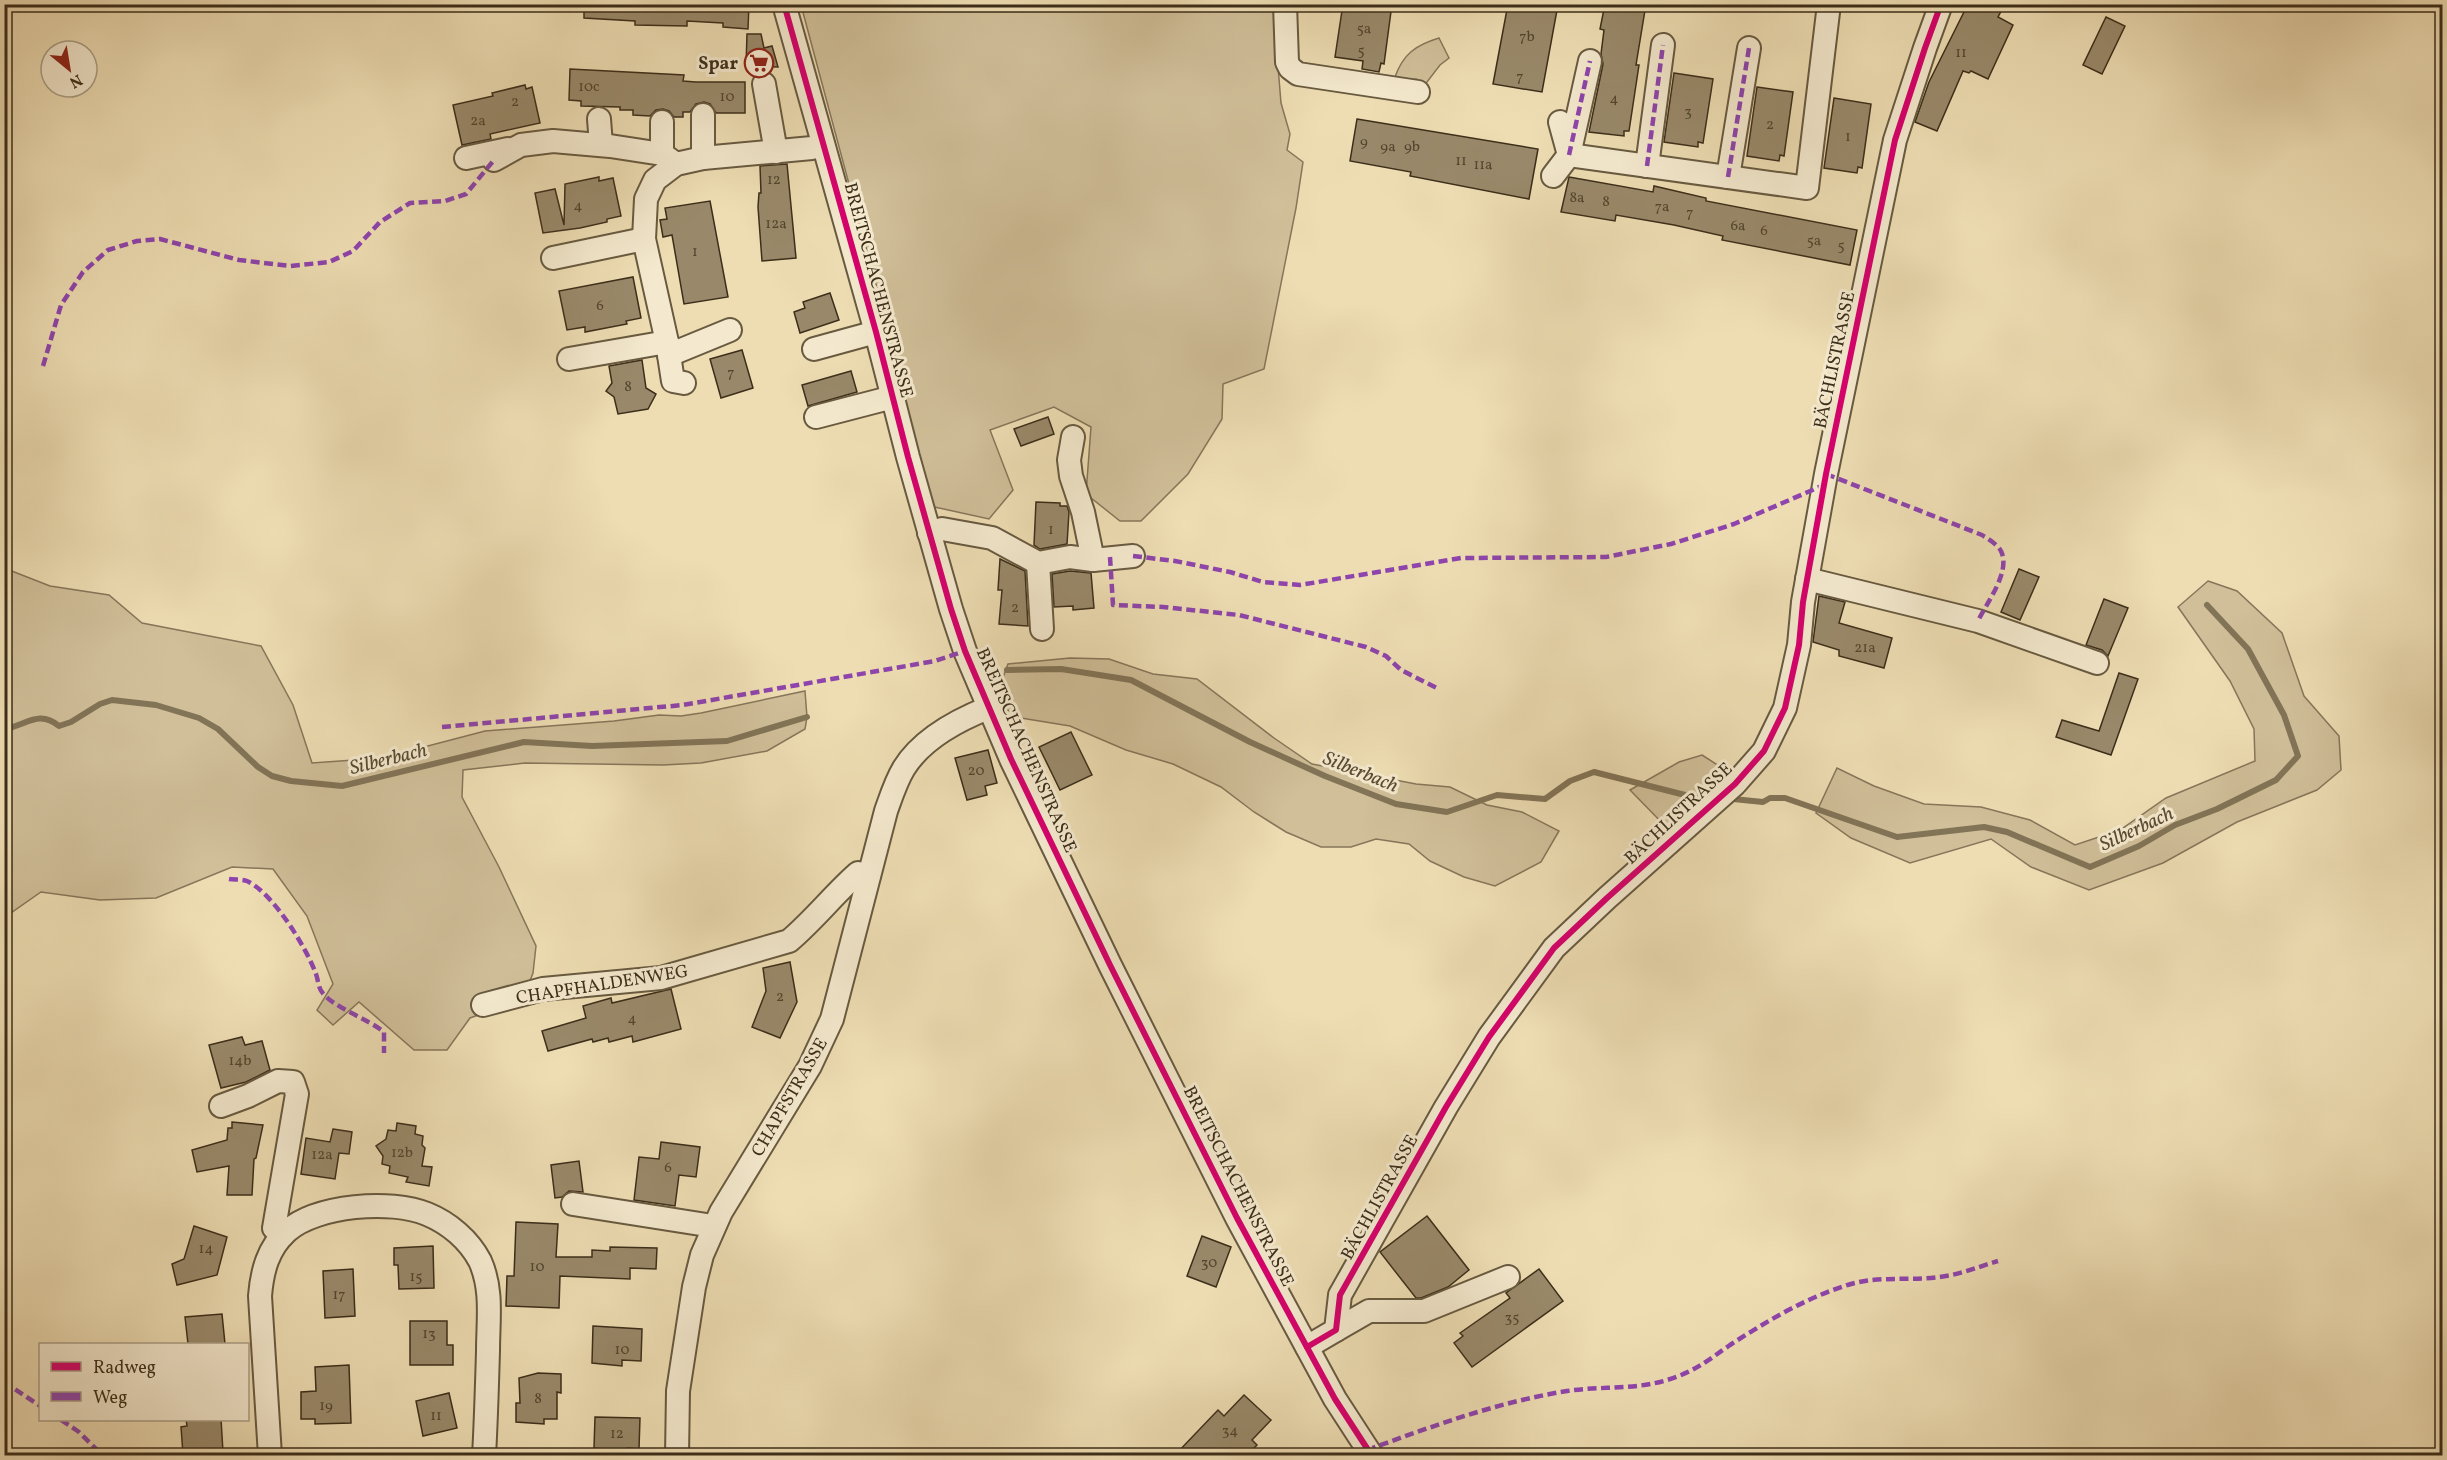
<svg xmlns="http://www.w3.org/2000/svg" width="2447" height="1460" viewBox="0 0 2447 1460" font-family="Vollkorn,serif">
	<style>
		.green { fill: #d0bf99; stroke: #86765a; stroke-width: 1.5 }
		.lines { fill: none; stroke-linecap: round; stroke-linejoin: round }
		.stream { stroke: #827457; stroke-width: 6 }
		.building { fill: #99896a; stroke: #3c2e1a; stroke-width: 1.5 }
		.minor-casing { stroke: #685a40; stroke-width: 26 }
		.minor { stroke: #f4e9ce; stroke-width: 22 }
		.quiet { stroke: #8e44ad; stroke-width: 4.5; stroke-dasharray: 9 4.5; stroke-linecap: butt }
		.cycleway-casing { stroke: #f4e9ce; stroke-width: 10 }
		.cycleway { stroke: #d6006c; stroke-width: 6 }
		.labels { text-anchor: middle; stroke-width: 6; stroke-linejoin: round; paint-order: stroke }
		.number-label { font-size: 15px; fill: #53452e }
		.poi-label { font-size: 18px; font-weight: bold; fill: #3c2e1a; stroke: #f4e9ce; text-anchor: end }
		.street-label { font-size: 18px; fill: #3c2e1a; stroke: #f4e9ce }
		.water-label { font-size: 20px; font-style: italic; fill: #594b33; stroke: #f4e9ce }
	</style>
	<rect width="100%" height="100%" fill="#eeddb3"/>
	<filter id="stains"><feTurbulence type="fractalNoise" baseFrequency=".00333" numOctaves="4"/><feColorMatrix values="0 0 0 0 .2 0 0 0 0 .09 0 0 0 0 .02 0 0 0 .5 -.17"/></filter>
	<radialGradient id="worn" r=".72"><stop offset=".6" stop-color="#630" stop-opacity="0"/><stop offset="1" stop-color="#630" stop-opacity=".3"/></radialGradient>
	<g class="green">
		<path d="M801,5h472l8,98 9,31 -3,16 16,12 -7,46 -32,161 -41,15 -1,35 -34,55 -47,47h-21l-34,-27 5,-67 -37,-20 -64,23 23,60 -24,29 -59,-13 -40,-169z"/>
		<path d="M1439,38l10,20 -9,7 -16,21 -7,-2 -1,-5 -6,2 -15,-4c8,-23 21,-32 44,-39z"/>
		<path d="M4,568l46,18 59,9 33,28 119,23 32,59 19,58 70,-5 103,-27 129,-10 45,-6 22,1 20,-3 104,-22 2,26 -2,12 -38,22 -66,12 -38,2 -138,-2 -62,7 -1,27 37,70 37,79 -3,27 -10,26 -53,19 -23,32h-33l-55,-48 -26,23 -16,-15 16,-26 -26,-68 -34,-47 -41,-2 -76,31 -56,2 -59,-8 -36,25z"/>
		<path d="M2208,581l29,10 45,42 22,63 35,40 2,34 -24,20 -80,32 -74,41 -74,27 -58,-23 -40,-28 -81,24 -59,-25 -35,-25 21,-45 37,18 50,18 57,3 49,13 45,25 45,-15 46,-32 89,-37 -1,-32 -24,-48 -52,-74z"/>
		<path d="M1070,658l39,1 44,15 44,5 77,59 38,26 104,20 34,3 37,18 35,7 37,19 -18,31 -46,24 -31,-9 -34,-16 -21,-17 -33,-5 -25,8h-30l-35,-15 -32,-20 -33,-25 -48,-23 -47,-14 -56,-24 -49,-8 -27,-16 14,-38z"/>
		<path d="M1702,755l28,18 -63,55 -37,-38 49,-28z"/>
	</g>
	<g class="lines">
		<g class="stream">
			<path d="M1007,670l54,-1 70,11 119,62 75,34 71,28 51,8 50,-17 48,4 25,-18 24,-9 99,25 16,-2"/>
			<path d="M4,729c22,-3 34,-20 55,-3l12,-4 29,-18 12,-4 44,5 43,13 19,11 40,38 14,9 19,5 51,5 182,-44 68,4 135,-5 80,-24"/>
			<path d="M1733,799l30,3 7,-4h15l112,39 87,-10 23,5 83,35 49,-21 36,-21 42,-16 59,-29 22,-24 -14,-41 -36,-66 -41,-44"/>
		</g>
	</g>
	<g class="building">
		<path d="M584,4h165l-1,25 -25,-2v-4l-36,-2v5l-52,-1v-4l-51,-3z"/>
		<path d="M1343,4h49l-8,60 -3,-1 -2,9 -17,-3 1,-8 -28,-4z"/>
		<path d="M1508,4h18l31,6 -15,82 -49,-8z"/>
		<path d="M1605,4h41l-10,61h3l-10,66h-5v5l-35,-4 14,-68 -2,-10 3,-24 -4,-1z"/>
		<path d="M1968,4h37l-7,13 15,8 -25,54 -17,-8 -2,2 -6,-2 -26,60 -22,-9 14,-40z"/>
		<path d="M2106,17l19,9 -23,48 -19,-9z"/>
		<path d="M747,34h14l3,14 8,-2 6,21 -32,-1z"/>
		<path d="M570,69l114,6 -1,6 13,1h49v31h-29l-6,-9 -6,-2 -8,2 -6,8h-7v5h-9l-5,-6 -6,-2 -7,1 -6,6 -17,-1v-5h-13v-3l-39,-1v-5l-12,-1z"/>
		<path d="M1674,73l39,6 -10,64 -5,-1v5l-34,-5z"/>
		<path d="M525,85l1,4 6,-2 8,36 -50,11 1,5 -29,6 -9,-40 40,-9 -1,-3z"/>
		<path d="M1757,87l36,5 -9,64 -4,-1 -1,6 -32,-5z"/>
		<path d="M1834,98l37,6 -9,64 -4,-1 -1,6 -33,-5z"/>
		<path d="M1357,119l181,30 -9,50 -119,-23 1,-4 -61,-11z"/>
		<path d="M787,164l9,94 -34,3 -4,-54 1,-14h2l-1,-27z"/>
		<path d="M599,177v4l14,-3 8,38 -14,3v3l-27,6 -37,5 -8,-40 20,-4 9,36 1,-41z"/>
		<path d="M1569,177l84,15 1,-6 52,12v3l151,29 -7,35 -128,-25 1,-4 -49,-11 -58,-10 -1,6 -54,-9z"/>
		<path d="M710,201l18,96 -44,7 -12,-69 -9,2 -3,-17 7,-1 -2,-11z"/>
		<path d="M633,277l8,41 -15,3 1,3 -42,8v-5l-18,3 -8,-39z"/>
		<path d="M830,293l9,27 -39,13 -6,-21 11,-4 -2,-6z"/>
		<path d="M742,350l11,38 -32,10 -11,-39z"/>
		<path d="M642,360l4,28 10,6 -8,15 -30,5 -4,-17 -8,-6 6,-8 -3,-17z"/>
		<path d="M851,371l6,21 -49,14 -6,-21z"/>
		<path d="M1048,417l6,17 -33,12 -7,-17z"/>
		<path d="M1036,502l24,1v3h7l2,6 -2,32 -27,5 -6,-4z"/>
		<path d="M1000,559l25,12 3,55 -29,-2 3,-34h-4z"/>
		<path d="M2019,569l20,8 -19,43 -19,-8z"/>
		<path d="M1070,571l21,2 3,35 -21,2v-4l-19,1 -2,-33z"/>
		<path d="M1819,596l26,6 -6,21 53,15 -8,30 -45,-12v-6l-26,-8z"/>
		<path d="M2104,599l24,9 -20,48 -6,-6 -16,-5z"/>
		<path d="M2119,673l19,6 -27,76 -55,-18 6,-17 37,11z"/>
		<path d="M1071,732l21,43 -32,15 -21,-43z"/>
		<path d="M988,750l9,33 -12,3 2,9 -20,5 -12,-42z"/>
		<path d="M790,962l7,40 -17,36 -28,-11 14,-36 -3,-23z"/>
		<path d="M671,989l10,40 -48,13 -1,-6 -23,6 -1,-4 -15,4 -1,-3 -44,12 -6,-20 44,-13 -3,-12 28,-8 1,5z"/>
		<path d="M242,1037l3,8 17,-4 8,29 -24,12 -25,6 -12,-43z"/>
		<path d="M232,1122l31,3 -7,33 -2,1 -2,36h-25l2,-29 -32,6 -5,-22 35,-10 1,-12h4z"/>
		<path d="M397,1123l19,3 -1,8 8,2 -1,9 3,3 -3,18 10,1 -3,19 -23,-4 2,-5 -19,-4 1,-7 -8,-2 1,-8 -7,-10 10,-7 2,-9 8,1z"/>
		<path d="M333,1129l19,3 -3,22 -10,-1 -4,26 -34,-5 5,-36 24,4z"/>
		<path d="M661,1142l39,5 -4,30 -17,-2 -4,31 -41,-6 5,-43 20,2z"/>
		<path d="M579,1161l4,31 -14,-1 -7,6 -7,1 -4,-33z"/>
		<path d="M1427,1216l42,54 -21,17 -27,11h-5l-36,-46z"/>
		<path d="M516,1222l42,2 -2,33h36v-7l18,1v-4l47,1 -1,21 -26,-1v11l-70,-3 -1,32 -53,-2 1,-30h7z"/>
		<path d="M194,1226l33,11 -10,38 -40,10 -5,-21 12,-5z"/>
		<path d="M1202,1236l29,11 -15,40 -29,-11z"/>
		<path d="M433,1246l1,42 -35,1 -1,-24h-4v-17z"/>
		<path d="M353,1269l2,47 -30,2 -2,-47z"/>
		<path d="M1539,1269l24,32 -91,66 -18,-24 9,-7 -3,-3 50,-35 -4,-5z"/>
		<path d="M222,1314l3,30h-37l-3,-27z"/>
		<path d="M410,1321h37v24h6v20h-43z"/>
		<path d="M593,1326l49,3 -1,32 -19,-1v6l-30,-3z"/>
		<path d="M349,1365l2,58 -36,1v-5h-14v-27l15,-1 -1,-24z"/>
		<path d="M538,1373l23,1v19l-4,-1v27h-13v5l-28,-2v-19h4l-1,-25z"/>
		<path d="M449,1393l8,35 -34,8 -7,-35z"/>
		<path d="M1244,1395l27,25 -19,20 5,5 -10,10h-72l43,-45 6,6z"/>
		<path d="M595,1417l45,1 -1,31 -12,-1v4l-33,-4z"/>
		<path d="M186,1419h35l2,33 -40,2 -2,-27 6,-1z"/>
	</g>
	<g class="lines">
		<g class="minor-casing">
			<g id="minor">
				<path d="M784,4l92,328 32,125 43,152 14,42 46,108 99,206 127,253 98,181 37,57"/>
				<path d="M1285,4l2,58 3,6 8,6 120,18"/>
				<path d="M764,84l12,68"/>
				<path d="M599,119l2,26"/>
				<path d="M1560,122l9,33 238,33 22,-184"/>
				<path d="M662,154v-32"/>
				<path d="M466,158l42,-9"/>
				<path d="M703,158v-43"/>
				<path d="M494,160l27,-15 32,-4 57,5 52,8 14,10"/>
				<path d="M1647,166l16,-121"/>
				<path d="M1553,176l16,-21 21,-94"/>
				<path d="M1728,177l21,-129"/>
				<path d="M553,258l91,-19"/>
				<path d="M814,349l62,-17"/>
				<path d="M669,355l61,-25"/>
				<path d="M569,359l98,-17"/>
				<path d="M684,383l-11,-2 -6,-39 -23,-103 2,-40 9,-19 21,-16 27,-6 109,-10 11,-3"/>
				<path d="M816,417l77,-20"/>
				<path d="M1073,437l-4,23 2,16 12,36 10,48"/>
				<path d="M929,533l13,-4 50,9 46,25 32,-6 23,3 40,-4"/>
				<path d="M1038,563l4,66"/>
				<path d="M1807,579l171,42 119,42"/>
				<path d="M483,1005l60,-16 118,-11 128,-37c25,-21 45,-47 69,-68l11,2"/>
				<path d="M221,1106l27,-10 30,-15 15,1 4,12 -23,134 8,8"/>
				<path d="M573,1204l140,22"/>
				<path d="M1336,1330l33,-19h55l84,-34"/>
				<path d="M1307,1347l29,-17 4,-35 106,-188 43,-70 65,-89 53,-50 128,-114 29,-33 21,-43 14,-63 4,-43 23,-128 69,-334 30,-92 16,-44"/>
				<path d="M270,1456l-10,-160c2,-25 8,-48 27,-65 30,-26 104,-32 140,-17 22,9 42,26 53,47 13,29 8,59 8,90 -1,35 -2,70 -4,105"/>
				<path d="M677,1456l1,-65 16,-104 8,-32 19,-43 89,-146 22,-47 54,-208c5,-14 10,-30 18,-43 18,-29 54,-48 84,-60"/>
			</g>
		</g>
		<use href="#minor" class="minor"/>
		<g class="quiet">
			<path d="M1569,155l21,-94"/>
			<path d="M1647,166l16,-121"/>
			<path d="M1728,177l21,-129"/>
			<path d="M43,366l18,-61 22,-33 25,-22 29,-9 23,-2 79,21 51,6 39,-4 24,-11 27,-29 30,-19 35,-2 21,-7 28,-34"/>
			<path d="M1826,474l156,61c6,4 15,9 19,16 10,21 -14,51 -23,70"/>
			<path d="M1133,556l42,5 55,11 33,10 37,3 161,-27 145,-1 65,-13 63,-20 90,-39"/>
			<path d="M1110,557l3,48 50,2 76,8 127,32 20,9 15,14 38,19"/>
			<path d="M442,727l241,-22 252,-44 30,-10"/>
			<path d="M229,879c6,1 13,0 18,2 26,12 59,66 69,93 2,5 2,13 6,18 9,14 46,27 62,40v21"/>
			<path d="M4,1382l36,24"/>
			<path d="M61,1420l18,12 24,24"/>
			<path d="M1367,1450c66,-24 131,-48 200,-59 33,-5 68,-1 100,-11 27,-8 40,-19 63,-35 37,-24 79,-49 121,-61 32,-9 64,-2 95,-8 18,-3 35,-10 52,-15"/>
		</g>
		<g class="cycleway-casing">
			<g id="cycleway">
				<path d="M784,4l92,328 32,125 43,152 14,42 46,108 99,206 127,253 98,181 37,57"/>
				<path d="M1307,1347l29,-17 4,-35 106,-188 43,-70 65,-89 53,-50 128,-114 29,-33 21,-43 14,-63 4,-43 23,-128 69,-334 30,-92 16,-44"/>
			</g>
		</g>
		<use href="#cycleway" class="cycleway"/>
	</g>
	<defs>
		<g id="supermarket-ring" transform="scale(1.5)"><circle r="9.5" fill="#f4e9ce" stroke="#8f2418" stroke-width="1.5"/><path d="M-6-5.5h2.5l.6 2H6L4.5 2H-2.5L-4.4-4H-6ZM-1.5 3.2a1.3 1.3 0 1 0 .1 0ZM3 3.2a1.3 1.3 0 1 0 .1 0Z" fill="#8f2418"/></g>
	</defs>
	<g fill-rule="evenodd">
		<use href="#supermarket-ring" x="759" y="63"/>
	</g>
	<g class="labels">
		<g class="number-label">
			<text x="1364" y="33">5a</text>
			<text x="1527" y="41">7b</text>
			<text x="1361" y="55">5</text>
			<text x="1961" y="57">11</text>
			<text x="1520" y="81">7</text>
			<text x="589" y="91">10c</text>
			<text x="727" y="101">10</text>
			<text x="1614" y="103">4</text>
			<text x="515" y="106">2</text>
			<text x="1688" y="116">3</text>
			<text x="478" y="125">2a</text>
			<text x="1770" y="129">2</text>
			<text x="1848" y="141">1</text>
			<text x="1364" y="146">9</text>
			<text x="1388" y="151">9a</text>
			<text x="1412" y="151">9b</text>
			<text x="1461" y="165">11</text>
			<text x="1483" y="169">11a</text>
			<text x="774" y="184">12</text>
			<text x="1577" y="202">8a</text>
			<text x="1606" y="206">8</text>
			<text x="578" y="210">4</text>
			<text x="1662" y="211">7a</text>
			<text x="1690" y="217">7</text>
			<text x="776" y="228">12a</text>
			<text x="1738" y="230">6a</text>
			<text x="1764" y="235">6</text>
			<text x="1814" y="245">5a</text>
			<text x="1841" y="250">5</text>
			<text x="695" y="256">1</text>
			<text x="600" y="310">6</text>
			<text x="731" y="377">7</text>
			<text x="628" y="391">8</text>
			<text x="1051" y="534">1</text>
			<text x="1015" y="612">2</text>
			<text x="1865" y="652">21a</text>
			<text x="976" y="775">20</text>
			<text x="780" y="1001">2</text>
			<text x="632" y="1023">4</text>
			<text x="240" y="1065">14b</text>
			<text x="402" y="1157">12b</text>
			<text x="322" y="1159">12a</text>
			<text x="668" y="1172">6</text>
			<text x="206" y="1253">14</text>
			<text x="1209" y="1267">30</text>
			<text x="537" y="1271">10</text>
			<text x="416" y="1281">15</text>
			<text x="339" y="1299">17</text>
			<text x="1512" y="1322">35</text>
			<text x="429" y="1338">13</text>
			<text x="622" y="1354">10</text>
			<text x="538" y="1403">8</text>
			<text x="326" y="1410">19</text>
			<text x="436" y="1420">11</text>
			<text x="1230" y="1435">34</text>
			<text x="617" y="1438">12</text>
		</g>
		<g class="poi-label">
			<text x="738" y="69">Spar</text>
		</g>
		<g class="street-label">
			<text transform="translate(879 290) rotate(75)" y="6">BREITSCHACHENSTRASSE</text>
			<text transform="translate(1834 360) rotate(-78)" y="6">BÄCHLISTRASSE</text>
			<text transform="translate(1027 750) rotate(66)" y="6">BREITSCHACHENSTRASSE</text>
			<text transform="translate(1678 813) rotate(-43)" y="6">BÄCHLISTRASSE</text>
			<text transform="translate(602 984) rotate(-9)" y="6">CHAPFHALDENWEG</text>
			<text transform="translate(789 1097) rotate(-60)" y="6">CHAPFSTRASSE</text>
			<text transform="translate(1239 1186) rotate(63)" y="6">BREITSCHACHENSTRASSE</text>
			<text transform="translate(1379 1197) rotate(-61)" y="6">BÄCHLISTRASSE</text>
		</g>
		<g class="water-label">
			<text transform="translate(388 758) rotate(-14)" y="7">Silberbach</text>
			<text transform="translate(1361 771) rotate(22)" y="7">Silberbach</text>
			<text transform="translate(2136 828) rotate(-25)" y="7">Silberbach</text>
		</g>
	</g>
	<rect width="2447" height="1460" fill="none" stroke="#eeddb3" stroke-width="24"/>
	<rect x="6" y="6" width="2435" height="1448" fill="none" stroke="#3c2e1a" stroke-width="3"/>
	<rect x="12" y="12" width="2423" height="1436" fill="none" stroke="#3c2e1a" stroke-width="1.5"/>
	<rect x="39" y="1343" width="210" height="78" fill="#f4e9ce" stroke="#aa9e86" stroke-width="1.5"/>
	<rect x="51" y="1362" width="30" height="9" fill="#d6006c" stroke="#aa9e86" stroke-width="1.5"/>
	<text x="93" y="1373" font-size="18" fill="#3c2e1a">Radweg</text>
	<rect x="51" y="1392" width="30" height="9" fill="#8e44ad" stroke="#aa9e86" stroke-width="1.5"/>
	<text x="93" y="1403" font-size="18" fill="#3c2e1a">Weg</text>
	<g transform="translate(69 69) rotate(150)"><circle r="28" fill="#f4e9ce" stroke="#aa9e86" stroke-width="1.5"/>
	<path d="M0-4.5L10 22L0 15L-10 22Z" fill="#8f2418"/>
	<text y="-9" font-size="16" font-weight="bold" text-anchor="middle" fill="#3c2e1a">N</text>
	</g>
	<rect width="100%" height="100%" filter="url(#stains)"/>
	<rect width="100%" height="100%" fill="url(#worn)"/>
</svg>
